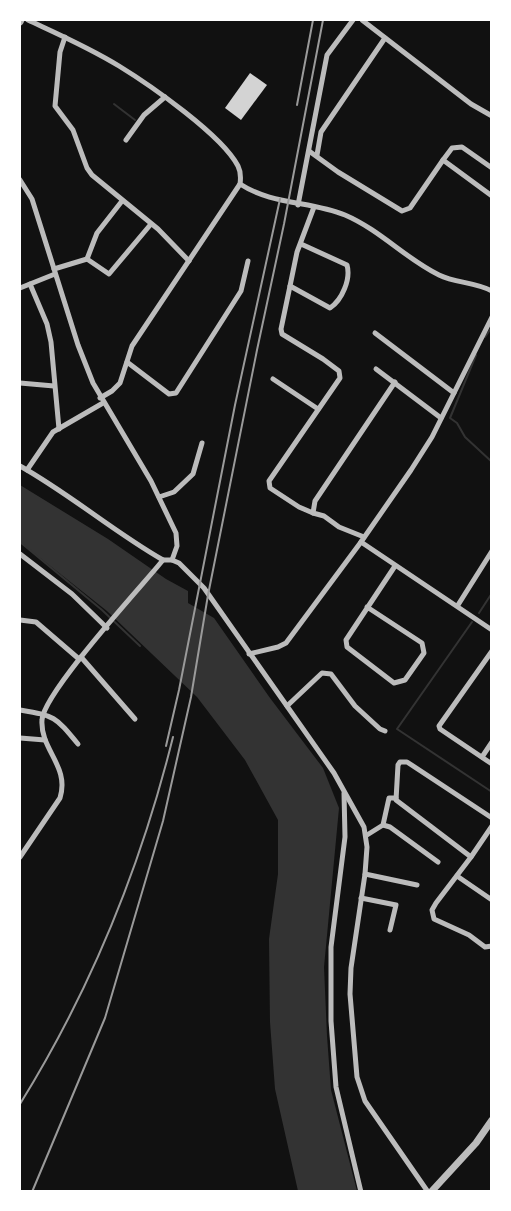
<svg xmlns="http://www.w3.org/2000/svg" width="511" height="1211" viewBox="0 0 511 1211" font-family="Helvetica,sans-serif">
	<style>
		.water { fill: #333 }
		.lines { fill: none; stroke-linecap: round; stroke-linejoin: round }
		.stream { stroke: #333; stroke-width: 2 }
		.building { fill: #d3d3d3 }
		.minor { stroke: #bcbcbc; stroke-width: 5 }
		.tertiary { stroke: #bcbcbc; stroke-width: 7 }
		.rail { stroke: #9a9a9a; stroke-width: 2 }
	</style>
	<rect width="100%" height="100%" fill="#111"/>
	<path class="water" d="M20,485l88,54 58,40 22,12v12l26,15 56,80 53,70 16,40 -15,159 3,69 4,54 26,101h-59l-23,-102 -5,-67 -1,-83 9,-65v-54l-33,-60 -48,-63 -90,-86 -87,-69z"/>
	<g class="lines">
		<g class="stream">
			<path d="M114,104l21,16"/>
			<path d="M485,337l7,-10"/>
			<path d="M476,355l-26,63 7,5 8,14 27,25"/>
			<path d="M20,542l82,68 38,36"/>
			<path d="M479,613l13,-20"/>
			<path d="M472,622l-75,107 95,63"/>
		</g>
	</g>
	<path class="building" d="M250,73l17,12 -26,35 -16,-12z"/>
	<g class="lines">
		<g class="minor">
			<path d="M28,20c30,14 62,28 91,46 31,19 103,69 119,100 3,6 3,11 2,18l-108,162 -12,37 -8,8 -12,7"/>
			<path d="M362,20l109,84 21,12"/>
			<path d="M65,37l-5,15 -5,54 18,24 14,38 5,7 66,54 31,32"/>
			<path d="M126,140l18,-25 21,-18"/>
			<path d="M309,151l29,21 64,39 8,-3 33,-48"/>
			<path d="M317,155l4,-23 64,-94"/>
			<path d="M492,168l-30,-21 -10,1 -9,12 49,36"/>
			<path d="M20,180l12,19 46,146 15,38 58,98 25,52 1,13 -5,14"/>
			<path d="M240,184c32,21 71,17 105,31 35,15 61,44 94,60 16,8 36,7 53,16"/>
			<path d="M298,205l29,-150 26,-35"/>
			<path d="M301,244l46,21c4,14 -5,35 -17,43l-40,-22 7,-34 17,-45"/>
			<path d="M87,259l22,15 42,-50"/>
			<path d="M54,269l33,-10 10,-26 25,-32"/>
			<path d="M30,284l17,40 4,18 8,87"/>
			<path d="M290,286l-9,43 1,5 41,25 16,12 1,7 -71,103 1,7 29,19 14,6"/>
			<path d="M20,288l35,-14"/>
			<path d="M375,333l79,60"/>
			<path d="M127,362l42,32 7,-1 65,-102 7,-30"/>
			<path d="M376,369l65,49"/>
			<path d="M273,379l45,30"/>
			<path d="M20,383l34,3"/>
			<path d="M20,466c50,28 94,66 143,94"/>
			<path d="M27,470l26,-38 50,-29"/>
			<path d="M159,497l15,-5 19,-18 9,-31"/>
			<path d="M364,537l-25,-10 -15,-11 -11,-3 2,-12 80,-119"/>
			<path d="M361,542l131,88"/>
			<path d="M20,554l52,40 35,34"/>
			<path d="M458,605l34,-54"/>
			<path d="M367,607l55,36 2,10 -19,27 -11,3 -47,-36 -1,-7 49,-74"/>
			<path d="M20,620l16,2 43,37"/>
			<path d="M492,651l-53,75 1,3 52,35"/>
			<path d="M249,654l29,-7 8,-4 75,-101 50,-72 21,-33 60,-120"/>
			<path d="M81,657l54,62"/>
			<path d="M287,706l35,-33 9,1 24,32 25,23 5,2"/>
			<path d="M20,710c35,6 35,6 58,34"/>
			<path d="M20,738l25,2"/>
			<path d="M482,757l10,-15"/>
			<path d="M344,793l1,44 -14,110v74l5,66 25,105"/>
			<path d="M492,818l-85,-56h-7l-2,3 -2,35 75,57 21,-31"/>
			<path d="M383,825l7,2 48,35"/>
			<path d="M367,835l16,-10 6,-27h7"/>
			<path d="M20,857l40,-59c10,-32 -20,-48 -18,-78 1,-26 95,-129 116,-154l5,-6h9l7,3 25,25 130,185 30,54 3,20 -2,27 -14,94 -1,26 7,83 8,24 63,91"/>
			<path d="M471,857l-35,46 -4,7 2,9 35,16 16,12 7,-1"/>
			<path d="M365,874l52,11"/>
			<path d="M457,876l35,24"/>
			<path d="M361,898l35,7 -6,25"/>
		</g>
		<g class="tertiary">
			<path d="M20,22l1,-2"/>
			<path d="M431,1192l45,-49 16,-23"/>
		</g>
		<g class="rail">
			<path d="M297,105l16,-85"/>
			<path d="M166,746l13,-56 56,-285 45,-206"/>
			<path d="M20,1104c70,-113 121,-238 153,-367"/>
			<path d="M32,1192l73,-174 58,-197 28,-124 17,-102 49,-245 27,-126 39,-204"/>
		</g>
	</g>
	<rect width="511" height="1211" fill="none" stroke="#ffffff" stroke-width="42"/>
</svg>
